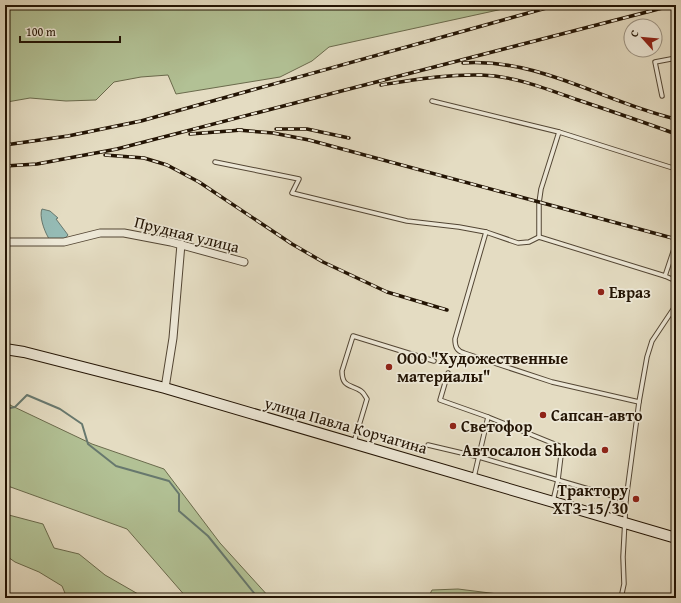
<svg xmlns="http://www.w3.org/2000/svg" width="681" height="603" viewBox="0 0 681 603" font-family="'Gentium Book Plus',serif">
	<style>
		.green { fill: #b2c195; stroke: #6a6a4c }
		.water { fill: #95bbb5; stroke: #67786e }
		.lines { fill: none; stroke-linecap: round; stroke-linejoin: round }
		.stream { stroke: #67786e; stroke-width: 2 }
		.service-casing { stroke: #534634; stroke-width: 5.5 }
		.minor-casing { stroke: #534634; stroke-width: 9 }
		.secondary-casing { stroke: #231404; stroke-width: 12 }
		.service { stroke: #ede8d7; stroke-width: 3.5 }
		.minor { stroke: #ede8d7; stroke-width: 7 }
		.secondary { stroke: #ede8d7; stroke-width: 10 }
		.rail-casing { stroke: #231404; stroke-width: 3.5 }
		.rail { stroke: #ede8d7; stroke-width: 2; stroke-dasharray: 6; stroke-linecap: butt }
		.poi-dot { fill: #8f2418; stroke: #ede8d7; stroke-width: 1.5 }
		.labels { text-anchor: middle; stroke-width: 3.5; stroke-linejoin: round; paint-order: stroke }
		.street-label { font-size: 16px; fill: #231404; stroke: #ede8d7 }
		.poi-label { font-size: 16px; font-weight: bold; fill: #231404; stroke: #ede8d7; text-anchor: start }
	</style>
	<rect width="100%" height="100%" fill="#e4dcc2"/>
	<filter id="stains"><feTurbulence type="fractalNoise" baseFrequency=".005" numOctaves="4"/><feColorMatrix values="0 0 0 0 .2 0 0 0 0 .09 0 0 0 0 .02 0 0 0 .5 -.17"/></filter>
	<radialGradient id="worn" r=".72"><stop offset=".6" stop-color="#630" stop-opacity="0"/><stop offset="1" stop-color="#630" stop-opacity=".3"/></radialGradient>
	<g class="green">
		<path d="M5,5h516l-192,42 -17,14 -32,16 -104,17 -8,-19 -27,2 -27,5 -18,18 -30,1 -36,-3 -23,4h-2z"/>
		<path d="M5,395l5,10 82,39 72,25 56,74 50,55h-83l-60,-69 -122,-44z"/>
		<path d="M5,514l38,10 11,24 25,6 26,21 40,23h-78l-5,-12 -23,-14 -24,-10 -10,-7z"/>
		<path d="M458,589l72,9h-102l4,-8z"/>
	</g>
	<path class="water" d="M42,209l8,2 8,7 -2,1 12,16c-4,6 -12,4 -19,4l-1,-2c-4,-7 -9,-21 -6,-28z"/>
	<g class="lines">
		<path class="stream" d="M5,409l10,-2 12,-12 33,14 22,15 6,20 28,22 53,15 10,13v17l29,25 50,62"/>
		<g class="service-casing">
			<g id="service">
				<path d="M662,96l-7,-34 21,-4"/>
				<path d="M432,101l127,31 117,37"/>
				<path d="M215,162l84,17 -7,14 115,28 52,6 27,5 32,11 11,-1 10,-5 126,39"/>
				<path d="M486,232l-31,107c0,8 2,12 9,14l88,29 87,20"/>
				<path d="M539,237v-34l2,-14 18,-57"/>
				<path d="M676,243l-11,33 11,5"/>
				<path d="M448,373l-8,27 48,17 -14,60"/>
				<path d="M488,417l74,30 -4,33 -5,21"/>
				<path d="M354,442l13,-43c-2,-3 -3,-6 -6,-8 -10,-7 -19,-3 -19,-20l11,-35 81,25"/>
				<path d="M428,445l51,12 147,43"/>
				<path d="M621,598l3,-14 -1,-27 3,-57 13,-98 8,-45 5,-16 24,-36"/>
			</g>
		</g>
		<g class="minor-casing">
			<g id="minor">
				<path d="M5,242h59l36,-9h24l47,9 73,20"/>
				<path d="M165,388l8,-50 8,-94"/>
			</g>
		</g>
		<g class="secondary-casing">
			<path id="secondary" d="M5,349l19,3 141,36 511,150"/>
		</g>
		<use href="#service" class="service"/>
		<use href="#minor" class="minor"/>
		<use href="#secondary" class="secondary"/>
		<g class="rail-casing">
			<g id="rail">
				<path d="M463,63c78,-5 140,39 213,56"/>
				<path d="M381,85c33,-5 66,-11 100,-10 34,1 65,14 97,25 33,11 65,22 98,34"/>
				<path d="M276,129h31l42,9"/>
				<path d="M237,130l36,3 36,7 367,99"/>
				<path d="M190,134l52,-4"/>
				<path d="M5,145l63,-9 73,-15 416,-116"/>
				<path d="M105,155l39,3 23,7 32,17 93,62 31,18 64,30 60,18"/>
				<path d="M5,166l32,-2 80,-15 557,-144"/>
			</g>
		</g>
		<use href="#rail" class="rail"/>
	</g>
	<g class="poi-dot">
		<circle cx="601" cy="292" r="4"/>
		<circle cx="389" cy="367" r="4"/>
		<circle cx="543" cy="415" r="4"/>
		<circle cx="453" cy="426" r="4"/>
		<circle cx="605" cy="450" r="4"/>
		<circle cx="636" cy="499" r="4"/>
	</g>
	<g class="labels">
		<g class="street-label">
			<text transform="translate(187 234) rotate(14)" y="6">Прудная улица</text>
			<text transform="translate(346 425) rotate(16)" y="6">улица Павла Корчагина</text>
		</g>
		<g class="poi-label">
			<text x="609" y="298">Евраз</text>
			<text x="397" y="364">ООО "Художественные<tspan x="397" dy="18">материалы"</tspan></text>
			<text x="551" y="421">Сапсан-авто</text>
			<text x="461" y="432">Светофор</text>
			<text x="597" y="456" text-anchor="end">Автосалон Shkoda</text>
			<text x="628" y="496" text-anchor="end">Трактору<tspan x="628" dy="18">ХТЗ-15/30</tspan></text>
		</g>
	</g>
	<rect width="681" height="603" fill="none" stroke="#e4dcc2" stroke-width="20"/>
	<rect x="6" y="6" width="669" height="591" fill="none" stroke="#231404" stroke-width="2"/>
	<rect x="10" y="10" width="661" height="583" fill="none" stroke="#231404"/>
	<g transform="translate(643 38) rotate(297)"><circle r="19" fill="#ede8d7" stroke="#9c9383"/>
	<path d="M0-3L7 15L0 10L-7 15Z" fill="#8f2418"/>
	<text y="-6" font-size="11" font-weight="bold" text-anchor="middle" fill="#231404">С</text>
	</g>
	<path d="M20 36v6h100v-6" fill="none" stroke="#231404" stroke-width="2"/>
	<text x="26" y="36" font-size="12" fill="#231404" stroke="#ede8d7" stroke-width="3" paint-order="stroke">100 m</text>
	<rect width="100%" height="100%" filter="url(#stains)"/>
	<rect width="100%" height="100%" fill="url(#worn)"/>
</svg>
